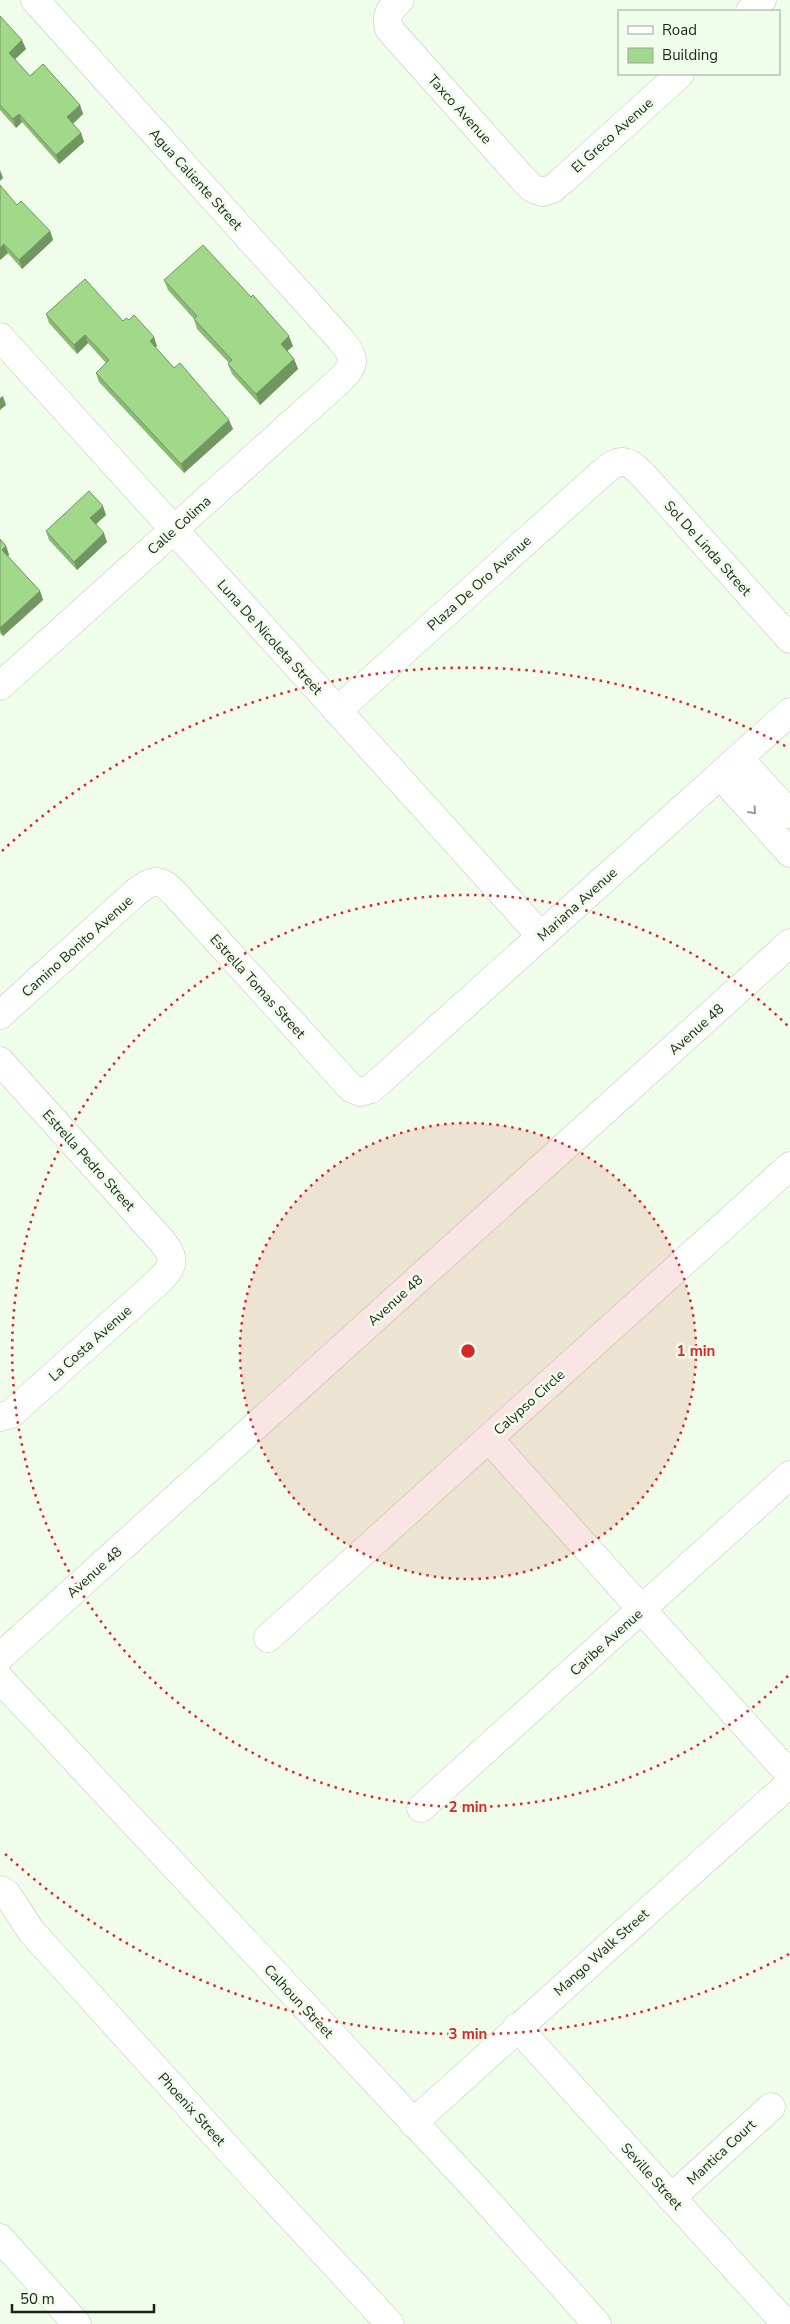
<svg xmlns="http://www.w3.org/2000/svg" width="790" height="2324" viewBox="0 0 790 2324" font-family="'Nunito Sans',sans-serif">
	<style>
		.lines { fill: none; stroke-linecap: round; stroke-linejoin: round }
		.minor-casing { stroke: #bdcab8; stroke-width: 29 }
		.major-casing { stroke: #bdcab8; stroke-width: 29 }
		.minor { stroke: #fff; stroke-width: 28 }
		.major { stroke: #fff; stroke-width: 28 }
		.wall { fill: #8bba77 }
		.shaded-wall { fill: #719761 }
		.building { fill: #a2d88a; stroke: #719761 }
		.oneway { stroke: #9a9c99 }
		.ring { fill: none; stroke: #d62828; stroke-width: 2.5; stroke-dasharray: 2.5 5 }
		.labels { text-anchor: middle; stroke-width: 5; stroke-linejoin: round; paint-order: stroke }
		.street-label { font-size: 14px; fill: #1e221c; stroke: #effdea }
		.centre { fill: #d62828; stroke: #effdea; stroke-width: 2.5 }
		.ring-label { font-size: 15px; text-anchor: middle; font-weight: bold; fill: #d62828; stroke: #effdea; stroke-width: 5; stroke-linejoin: round; paint-order: stroke }
	</style>
	<rect width="100%" height="100%" fill="#effdea"/>
	<g class="lines">
		<g class="minor-casing">
			<g id="minor">
				<path d="M400,0c-10,9 -15,15 -11,29l133,149 10,10 10,4 10,-3 11,-9 117,-106"/>
				<path d="M750,11l12,-11"/>
				<path d="M0,337l541,599"/>
				<path d="M0,686l339,-305c17,-17 17,-22 2,-41l-306,-340"/>
				<path d="M337,711l265,-238c18,-15 24,-15 41,2l147,164"/>
				<path d="M739,758l51,56"/>
				<path d="M720,775l70,78"/>
				<path d="M0,1015l135,-122c19,-15 25,-15 41,2l175,193 9,4 11,-3 419,-377"/>
				<path d="M0,1061l161,179c14,18 15,24 -2,41l-138,124 -10,9 -11,3"/>
				<path d="M489,1439l301,336"/>
				<path d="M268,1638l522,-472"/>
				<path d="M0,1679l476,510 121,135"/>
				<path d="M421,1808l369,-333"/>
				<path d="M0,1890l7,4 24,37 209,231 150,162"/>
				<path d="M517,2027l269,297"/>
				<path d="M413,2123l377,-340"/>
				<path d="M671,2198l100,-91"/>
				<path d="M0,2238l77,86"/>
			</g>
		</g>
		<g class="major-casing">
			<path id="major" d="M0,1657l790,-714"/>
		</g>
		<use href="#minor" class="minor"/>
		<use href="#major" class="major"/>
	</g>
	<g class="wall">
		<path d="M0,16l26,33 -11,10 15,17 50,29 3,9 -10,10 8,9 3,9 -25,22 -37,-42 -6,6 -16,-18z"/>
		<path d="M17,205l33,26 3,9 -31,29 -14,-16 -8,7z"/>
		<path d="M164,280l129,66 -6,5 7,8 4,10 -38,36 -28,-31 -4,-10 1,-1 -32,-34 -3,-10 -26,-29z"/>
		<path d="M46,314l77,7 34,25 -2,1 19,21 59,61 -49,44 -85,-91 -3,-9 10,-10 -18,-20 -11,11 -28,-31z"/>
		<path d="M106,515l-10,9 11,18 -30,28 -28,-30 -3,-9z"/>
		<path d="M0,539l6,7 3,9 -1,1 32,35 3,9 -40,36 -3,-3z"/>
	</g>
	<g class="shaded-wall">
		<path d="M22,40l4,9 -14,13 -3,-9z"/>
		<path d="M80,105l3,9 -13,12 -3,-9z"/>
		<path d="M19,114l3,8 -6,6 -3,-9z"/>
		<path d="M81,133l3,9 -25,22 -3,-9z"/>
		<path d="M0,170l3,8 -3,3z"/>
		<path d="M50,231l3,9 -31,29 -3,-9z"/>
		<path d="M4,244l4,9 -8,7v-12z"/>
		<path d="M85,335l3,8 -11,11 -3,-9z"/>
		<path d="M289,336l4,10 -9,8 -3,-10z"/>
		<path d="M154,337l3,9 -4,3 -3,-8z"/>
		<path d="M294,359l4,10 -38,36 -4,-11z"/>
		<path d="M3,396l3,9 -6,5v-12z"/>
		<path d="M229,420l4,9 -49,44 -3,-9z"/>
		<path d="M103,506l3,9 -13,12 -3,-9z"/>
		<path d="M104,533l3,9 -30,28 -3,-8z"/>
		<path d="M6,546l3,9 -4,4 -3,-9z"/>
		<path d="M40,591l3,9 -40,36 -3,-8z"/>
	</g>
	<g class="building">
		<path d="M0,16l22,24 -13,13 21,23 13,-12 37,41 -13,12 14,16 -25,22 -37,-41 -6,5 -13,-14z"/>
		<path d="M0,185l17,20 4,-4 29,30 -31,29 -15,-16 -4,4z"/>
		<path d="M203,245l48,52 2,-2 36,41 -8,8 13,15 -38,35 -28,-30 4,-4 -38,-41 3,-3 -33,-36z"/>
		<path d="M85,279l38,42 3,-3 3,2 5,-5 20,22 -4,4 24,27 6,-5 49,57 -48,44 -85,-91 13,-13 -24,-25 -11,10 -28,-31z"/>
		<path d="M89,491l14,15 -13,12 14,15 -30,29 -28,-31z"/>
		<path d="M0,539l6,7 -4,4 38,41 -40,37z"/>
	</g>
	<defs><path id="oneway-chevron" d="M-2-3.5L2.5 0L-2 3.5" fill="none" stroke-width="1.6" stroke-linecap="round" stroke-linejoin="round" transform="scale(1.25)"/></defs>
	<use class="oneway" href="#oneway-chevron" transform="translate(753 811) rotate(48)"/>
	<circle cx="468" cy="1351" r="228" fill="#d62828" fill-opacity=".12"/>
	<g class="ring">
		<circle cx="468" cy="1351" r="228"/>
		<path d="M788 1676A456 456 0 1 1 788 1026"/>
		<path d="M789 1954A683 683 0 0 1 2 1851M2 851A683 683 0 0 1 789 748"/>
	</g>
	<g class="labels">
		<g class="street-label">
			<text transform="translate(460 109) rotate(48)" y="5">Taxco Avenue</text>
			<text transform="translate(612 135) rotate(-42)" y="5">El Greco Avenue</text>
			<text transform="translate(196 179) rotate(48)" y="5">Agua Caliente Street</text>
			<text transform="translate(179 525) rotate(-42)" y="5">Calle Colima</text>
			<text transform="translate(708 548) rotate(48)" y="5">Sol De Linda Street</text>
			<text transform="translate(479 583) rotate(-42)" y="5">Plaza De Oro Avenue</text>
			<text transform="translate(270 637) rotate(48)" y="5">Luna De Nicoleta Street</text>
			<text transform="translate(577 904) rotate(-42)" y="5">Mariana Avenue</text>
			<text transform="translate(77 946) rotate(-42)" y="5">Camino Bonito Avenue</text>
			<text transform="translate(258 986) rotate(48)" y="5">Estrella Tomas Street</text>
			<text transform="translate(696 1029) rotate(-42)" y="5">Avenue 48</text>
			<text transform="translate(89 1160) rotate(48)" y="5">Estrella Pedro Street</text>
			<text transform="translate(395 1300) rotate(-42)" y="5">Avenue 48</text>
			<text transform="translate(90 1343) rotate(-42)" y="5">La Costa Avenue</text>
			<text transform="translate(529 1402) rotate(-42)" y="5">Calypso Circle</text>
			<text transform="translate(94 1572) rotate(-42)" y="5">Avenue 48</text>
			<text transform="translate(606 1642) rotate(-42)" y="5">Caribe Avenue</text>
			<text transform="translate(601 1952) rotate(-42)" y="5">Mango Walk Street</text>
			<text transform="translate(299 2001) rotate(47)" y="5">Calhoun Street</text>
			<text transform="translate(192 2109) rotate(48)" y="5">Phoenix Street</text>
			<text transform="translate(721 2152) rotate(-43)" y="5">Mantica Court</text>
			<text transform="translate(652 2176) rotate(48)" y="5">Seville Street</text>
		</g>
	</g>
	<circle cx="468" cy="1351" r="8" class="centre"/>
	<g class="ring-label">
		<text x="696" y="1356">1 min</text>
		<text x="468" y="1812">2 min</text>
		<text x="468" y="2039">3 min</text>
	</g>
	<rect x="618" y="10" width="162" height="65" fill="#effdea" stroke="#9ba598"/>
	<rect x="628" y="26" width="25" height="8" fill="#ffffff" stroke="#9ba598"/>
	<text x="662" y="35" font-size="15" fill="#1e221c">Road</text>
	<rect x="628" y="48" width="25" height="15" fill="#a2d88a" stroke="#9ba598"/>
	<text x="662" y="60" font-size="15" fill="#1e221c">Building</text>
	<path d="M12 2304v8h142v-8" fill="none" stroke="#1e221c" stroke-width="2.5"/>
	<text x="20" y="2304" font-size="15" fill="#1e221c" stroke="#effdea" stroke-width="4" paint-order="stroke">50 m</text>
</svg>
